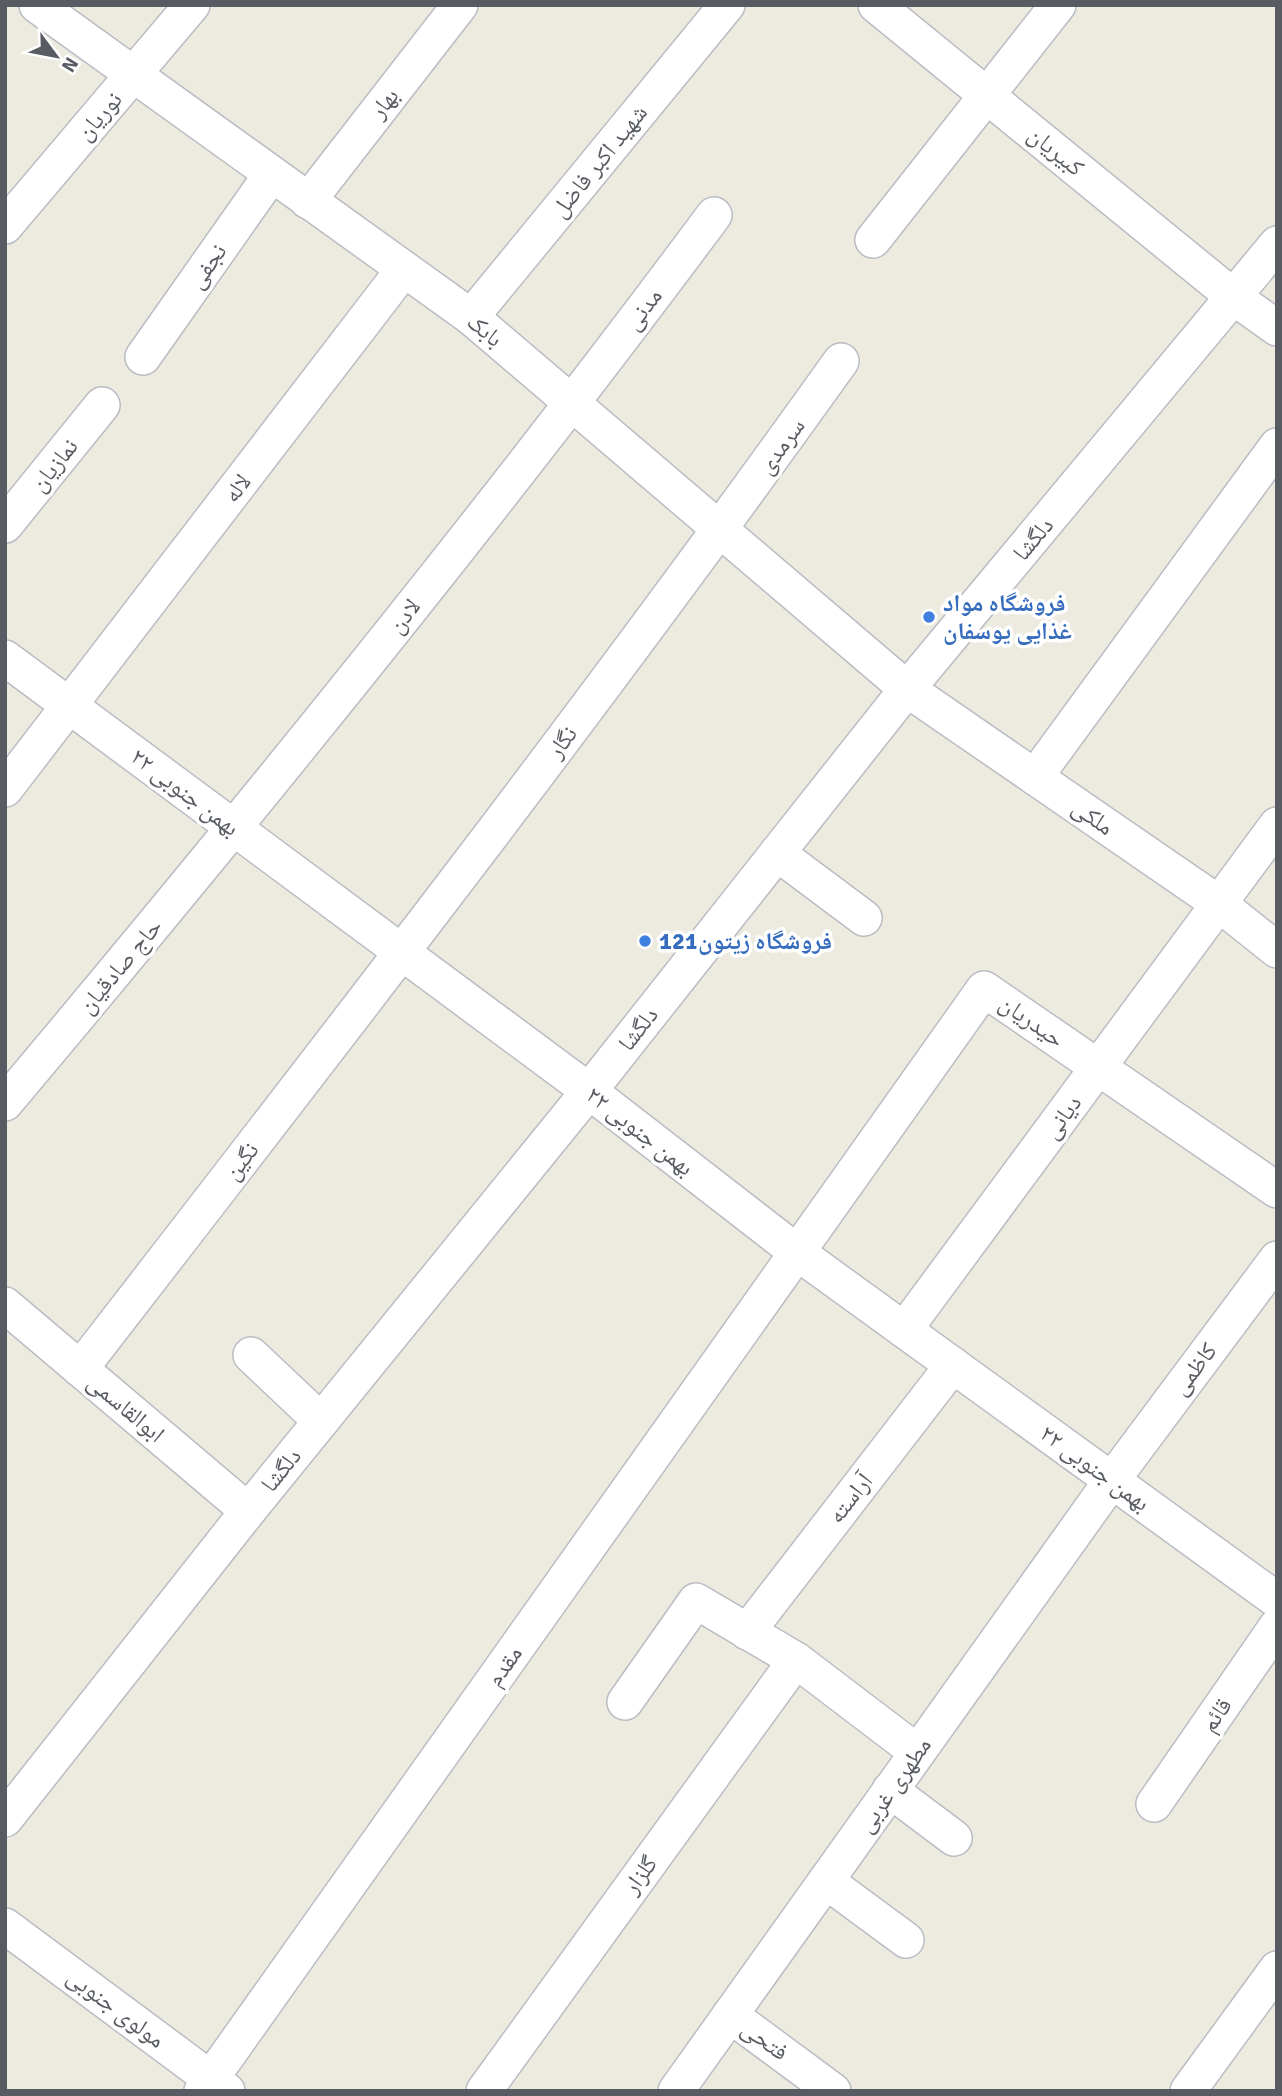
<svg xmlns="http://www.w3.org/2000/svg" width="1282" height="2096" viewBox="0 0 1282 2096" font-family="Signika,'Noto Naskh Arabic',sans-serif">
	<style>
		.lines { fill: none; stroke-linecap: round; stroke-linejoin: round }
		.minor-casing { stroke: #babcc3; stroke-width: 38 }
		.minor { stroke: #fff; stroke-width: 35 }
		.shop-dot { fill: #3f7fe0; stroke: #fff; stroke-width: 2.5 }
		.labels { text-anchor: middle; stroke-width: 7; stroke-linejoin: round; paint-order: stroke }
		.street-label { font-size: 24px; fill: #585c62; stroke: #fff }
		.shop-label { font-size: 24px; font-weight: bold; fill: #366cbe; stroke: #fff; text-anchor: start }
	</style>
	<rect width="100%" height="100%" fill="#edebdf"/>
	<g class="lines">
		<g class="minor-casing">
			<g id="minor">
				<path d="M37,5l434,312 436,372 311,214 59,47"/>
				<path d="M876,5l359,293 42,30"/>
				<path d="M308,201l152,-196"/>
				<path d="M5,226l187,-221"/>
				<path d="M873,240l185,-235"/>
				<path d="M471,317l256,-312"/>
				<path d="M143,357l128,-182"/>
				<path d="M5,525l97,-120"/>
				<path d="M5,658l584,433 209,162 479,347"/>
				<path d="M1035,777l242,-331"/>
				<path d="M5,789l399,-520"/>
				<path d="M777,853l87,65"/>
				<path d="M5,1103c244,-290 483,-584 709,-888"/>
				<path d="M5,1305l243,206"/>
				<path d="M904,1330l373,-505"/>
				<path d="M251,1355l70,66"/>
				<path d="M80,1369c258,-333 516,-665 761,-1008"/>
				<path d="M747,1632l206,-267"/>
				<path d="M625,1702l71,-101 100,59 121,92"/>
				<path d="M890,1790l64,48"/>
				<path d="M1154,1804l123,-178"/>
				<path d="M5,1819l243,-308 341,-420 318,-402 370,-445"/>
				<path d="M826,1881l80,59"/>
				<path d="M5,1926l222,165"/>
				<path d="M730,2015l103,76"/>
				<path d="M202,2091l782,-1102 293,201"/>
				<path d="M484,2091l312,-431"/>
				<path d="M676,2091l436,-611 165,-221"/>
				<path d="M1188,2091l89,-122"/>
			</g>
		</g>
		<use href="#minor" class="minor"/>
	</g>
	<g class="shop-dot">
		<circle cx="929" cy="617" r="7"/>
		<circle cx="645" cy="941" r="7"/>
	</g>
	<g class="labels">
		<g class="street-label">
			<text transform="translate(384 103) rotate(-52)" y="8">بهار</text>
			<text transform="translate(99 116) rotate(-49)" y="8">نوریان</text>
			<text transform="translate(1056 151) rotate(39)" y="8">کبیریان</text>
			<text transform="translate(599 161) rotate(-51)" y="8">شهید اکبر فاضل</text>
			<text transform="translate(207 266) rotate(-55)" y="8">نجفی</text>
			<text transform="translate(643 309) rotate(-53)" y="8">مدنی</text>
			<text transform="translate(485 330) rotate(39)" y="8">بابک</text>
			<text transform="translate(781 446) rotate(-54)" y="8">سرمدی</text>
			<text transform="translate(54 465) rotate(-51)" y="8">نمازیان</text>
			<text transform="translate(237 488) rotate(-53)" y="8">لاله</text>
			<text transform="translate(1033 539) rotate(-50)" y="8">دلگشا</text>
			<text transform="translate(404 616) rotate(-52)" y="8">لادن</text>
			<text transform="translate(562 742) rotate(-53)" y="8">نگار</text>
			<text transform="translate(185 792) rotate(37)" y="8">۲۲ بهمن جنوبی</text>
			<text transform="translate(1093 817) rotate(35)" y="8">ملکی</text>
			<text transform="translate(120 966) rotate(-50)" y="8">حاج صادقیان</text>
			<text transform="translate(1032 1021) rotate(35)" y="8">حیدریان</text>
			<text transform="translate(638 1029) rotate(-52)" y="8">دلگشا</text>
			<text transform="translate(1062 1117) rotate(-54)" y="8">دیانی</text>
			<text transform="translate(640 1131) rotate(38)" y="8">۲۲ بهمن جنوبی</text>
			<text transform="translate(241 1161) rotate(-52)" y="8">نگین</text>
			<text transform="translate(1194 1369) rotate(-53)" y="8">کاظمی</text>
			<text transform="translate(126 1408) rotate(40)" y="8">ابوالقاسمی</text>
			<text transform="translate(1095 1468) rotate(36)" y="8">۲۲ بهمن جنوبی</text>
			<text transform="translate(281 1470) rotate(-51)" y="8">دلگشا</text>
			<text transform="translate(850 1498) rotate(-52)" y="8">آراسته</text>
			<text transform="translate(504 1666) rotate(-55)" y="8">مقدم</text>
			<text transform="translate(1216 1715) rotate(-55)" y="8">قائم</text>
			<text transform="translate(894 1785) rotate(-55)" y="8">مطهری غربی</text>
			<text transform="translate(640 1875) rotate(-54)" y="8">گلزار</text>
			<text transform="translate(116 2008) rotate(37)" y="8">مولوی جنوبی</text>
			<text transform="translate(765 2040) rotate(36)" y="8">فتحی</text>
		</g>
		<g class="shop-label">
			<text x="943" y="611">فروشگاه مواد<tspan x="943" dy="28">غذایی یوسفان</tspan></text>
			<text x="659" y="949">فروشگاه زیتون121</text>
		</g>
	</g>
	<rect width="1282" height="2096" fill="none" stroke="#585c62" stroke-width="14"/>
	<g transform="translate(56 56) rotate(122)" stroke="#ffffff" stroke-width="5" paint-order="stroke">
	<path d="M0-5L12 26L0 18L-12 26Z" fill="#585c62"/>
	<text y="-10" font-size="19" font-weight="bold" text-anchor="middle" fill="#585c62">N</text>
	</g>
</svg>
